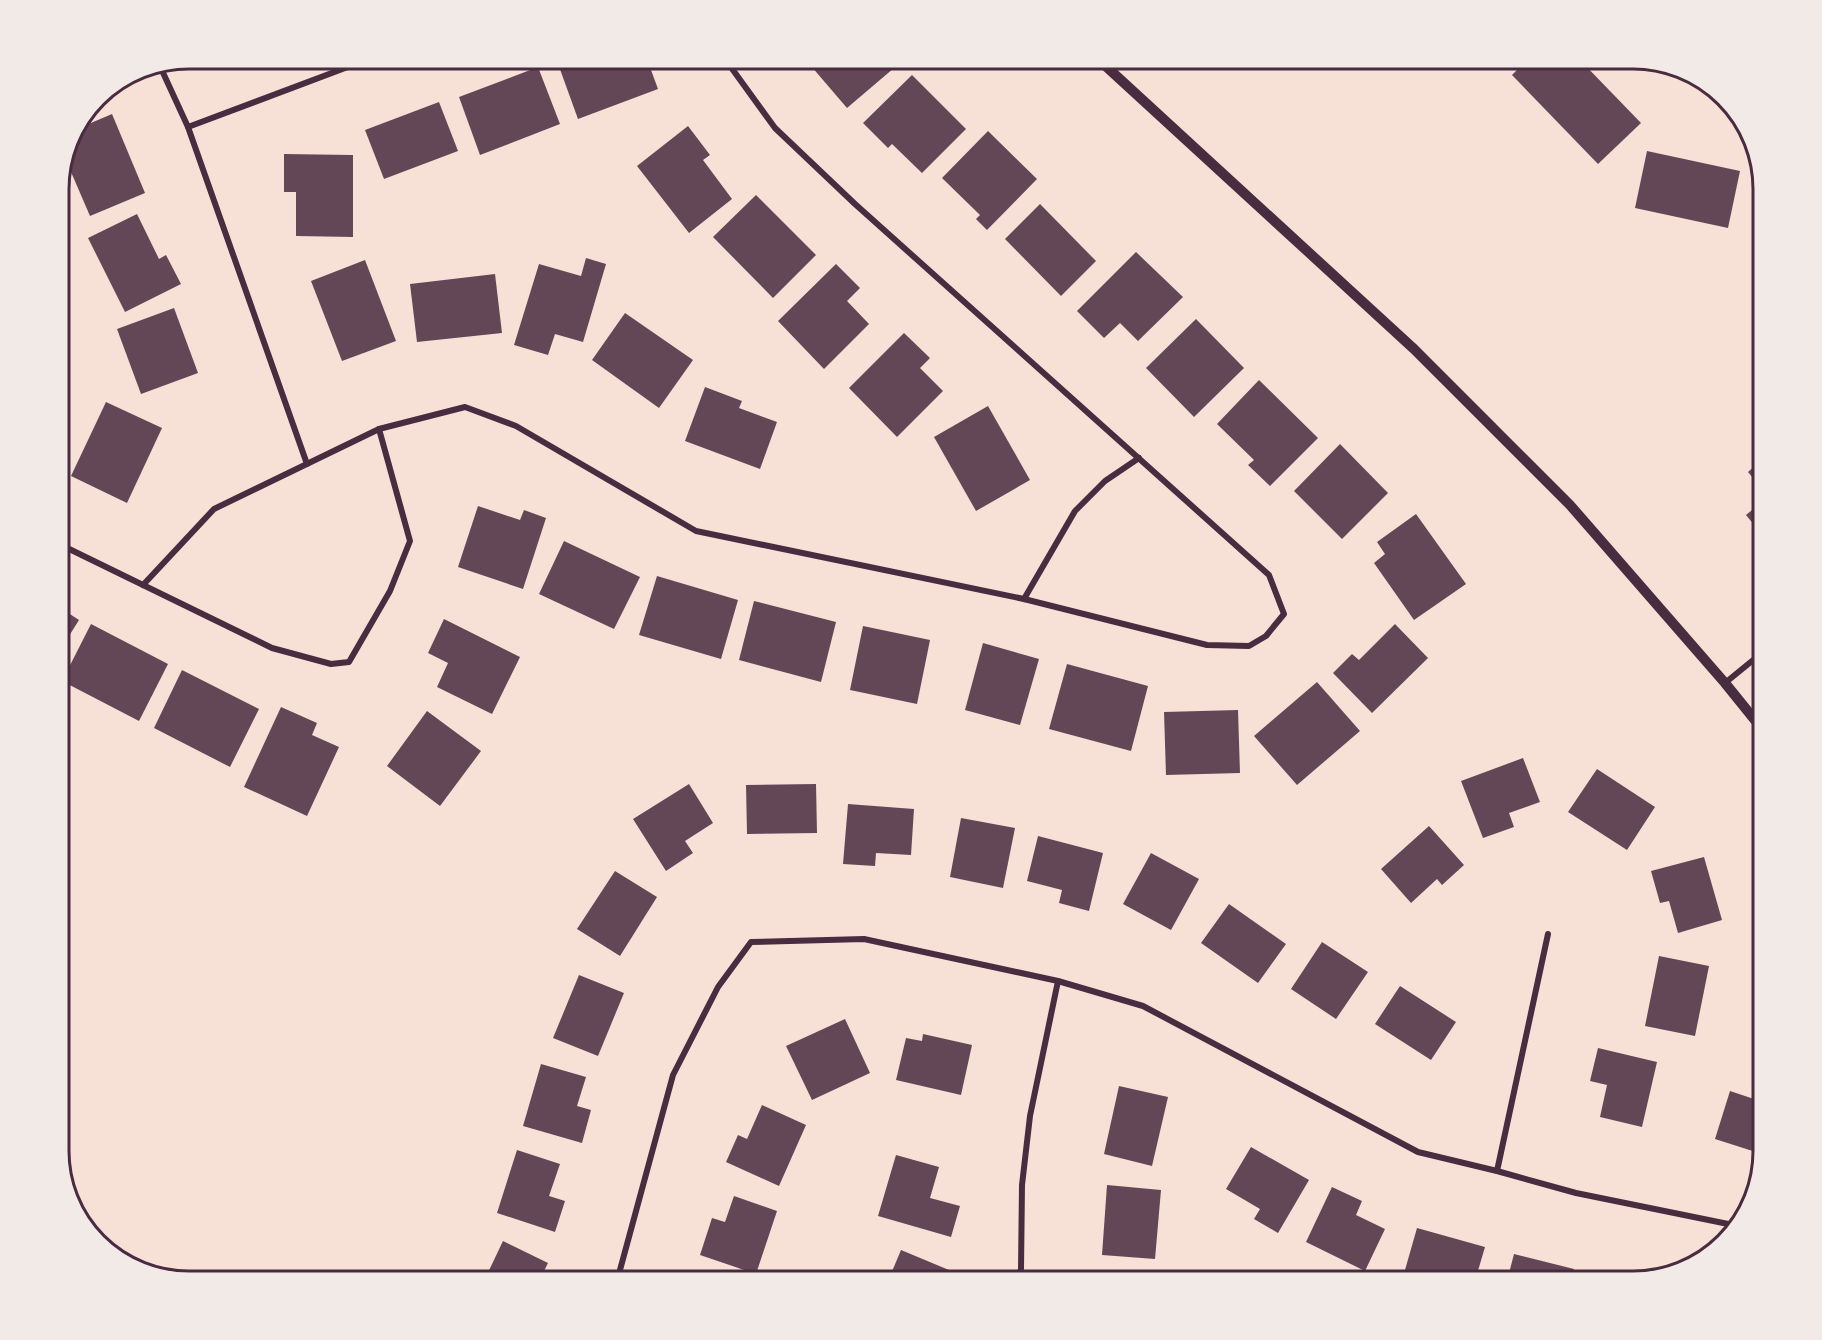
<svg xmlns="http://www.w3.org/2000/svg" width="1822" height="1340" viewBox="0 0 1822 1340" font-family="'Noto Sans',sans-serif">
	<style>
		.building { fill: #644757 }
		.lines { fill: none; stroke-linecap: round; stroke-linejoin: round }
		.minor { stroke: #4a2c40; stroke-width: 6 }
		.tertiary { stroke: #4a2c40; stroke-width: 10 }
		.rim { fill: none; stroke: #4a2c40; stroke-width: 3 }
	</style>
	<rect width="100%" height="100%" fill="#f7e1d7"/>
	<g class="building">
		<path d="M562,59h85l11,30 -80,30 -21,-58z"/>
		<path d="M805,59h80l9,9 -47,40z"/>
		<path d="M1528,59h51l62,64 -43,41 -86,-89z"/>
		<path d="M538,67l22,57 -80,31 -21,-58z"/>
		<path d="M912,75l54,54 -44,44 -30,-29 -4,4 -25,-25z"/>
		<path d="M439,102l19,49 -74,28 -19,-49z"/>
		<path d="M112,114l33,79 -55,23 -25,-58 7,-27z"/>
		<path d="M688,126l22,29 -7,5 29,39 -43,34 -52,-67z"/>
		<path d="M988,131l49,48 -50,51 -11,-11 4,-4 -38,-37z"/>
		<path d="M1647,151l93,20 -12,57 -93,-20z"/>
		<path d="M284,154l69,1v82l-57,-1v-44h-12z"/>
		<path d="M756,195l60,60 -43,43 -60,-61z"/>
		<path d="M1040,204l56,57 -35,35 -56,-57z"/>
		<path d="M137,214l22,45 7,-4 15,29 -56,28 -37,-74z"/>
		<path d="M1136,252l47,45 -45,44 -18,-18 -16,15 -27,-27z"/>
		<path d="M586,258l20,6 -23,78 -28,-8 -7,21 -34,-10 25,-81 42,12z"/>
		<path d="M365,260l31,81 -54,20 -31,-80z"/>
		<path d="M836,264l24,24 -13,13 22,23 -45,45 -46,-48z"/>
		<path d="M495,274l7,59 -85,9 -7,-58z"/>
		<path d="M174,308l24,65 -57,21 -24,-65z"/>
		<path d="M625,313l68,47 -34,48 -67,-48z"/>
		<path d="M1196,319l48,49 -50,49 -48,-49z"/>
		<path d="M904,333l26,25 -10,10 23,23 -46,46 -48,-49z"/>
		<path d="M1259,380l59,58 -48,48 -22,-21 6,-5 -37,-36z"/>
		<path d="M705,387l37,14 -3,7 38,14 -17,47 -75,-28z"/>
		<path d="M106,402l56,26 -35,75 -56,-27z"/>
		<path d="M988,406l42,74 -54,31 -42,-74z"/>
		<path d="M1340,444l48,49 -46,46 -48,-48z"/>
		<path d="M1763,459v31l-15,-18z"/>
		<path d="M1763,501v35l-17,-21z"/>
		<path d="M478,506l42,14 4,-10 22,8 -23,71 -65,-22z"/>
		<path d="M1416,514l50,70 -52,36 -40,-57 11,-9 -8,-12z"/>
		<path d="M564,541l76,36 -26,52 -75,-35z"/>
		<path d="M657,576l81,24 -17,59 -82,-24z"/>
		<path d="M754,601l82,21 -15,60 -82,-22z"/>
		<path d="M59,607l20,13 -20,32z"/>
		<path d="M444,619l76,38 -28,57 -55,-27 11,-24 -20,-10z"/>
		<path d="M91,624l77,40 -29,57 -77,-40z"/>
		<path d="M1395,624l33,34 -56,55 -39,-40 19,-19 7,6z"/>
		<path d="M863,626l67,14 -13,64 -67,-14z"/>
		<path d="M983,643l56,16 -19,66 -55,-15z"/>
		<path d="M1067,664l81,22 -17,65 -82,-22z"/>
		<path d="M182,670l77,39 -29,58 -76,-39z"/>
		<path d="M1317,682l43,49 -63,54 -43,-49z"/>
		<path d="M281,707l36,16 -5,12 27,12 -32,69 -63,-29z"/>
		<path d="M1238,710l2,63 -74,2 -2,-63z"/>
		<path d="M427,711l54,40 -41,55 -53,-40z"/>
		<path d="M1523,758l17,44 -31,11 5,14 -31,11 -22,-57z"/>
		<path d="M1597,769l58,38 -28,43 -59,-38z"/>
		<path d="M689,784l24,39 -28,18 8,12 -27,18 -33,-52z"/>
		<path d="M816,784l1,49 -70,1 -1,-49z"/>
		<path d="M848,804l66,5 -3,46 -35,-2 -1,13 -32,-2z"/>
		<path d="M961,818l54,10 -12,60 -53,-11z"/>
		<path d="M1429,826l35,39 -22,20 -5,-6 -26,24 -30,-34z"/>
		<path d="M1038,836l65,17 -14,58 -30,-8 3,-13 -35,-9z"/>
		<path d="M1151,853l48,26 -28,51 -48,-26z"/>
		<path d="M1704,857l18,63 -44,13 -9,-32 -9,2 -9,-32z"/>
		<path d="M615,871l42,26 -37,59 -43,-27z"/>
		<path d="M1229,904l57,40 -28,39 -57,-40z"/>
		<path d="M1322,942l46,30 -32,47 -45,-30z"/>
		<path d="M1659,956l50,10 -14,70 -50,-10z"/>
		<path d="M579,975l45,18 -26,63 -45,-18z"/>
		<path d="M1400,986l56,36 -25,38 -56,-36z"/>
		<path d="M845,1019l25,54 -58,27 -26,-54z"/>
		<path d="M923,1034l49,11 -11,50 -65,-15 10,-42 16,3z"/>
		<path d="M1598,1048l59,14 -15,65 -42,-10 7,-32 -17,-4z"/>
		<path d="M541,1064l45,13 -9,29 14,4 -9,33 -59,-17z"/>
		<path d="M1119,1086l49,11 -16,69 -48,-12z"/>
		<path d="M1730,1091l33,11 -1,52 -47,-15z"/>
		<path d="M762,1105l44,20 -27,61 -53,-24 12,-27 9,4z"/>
		<path d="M1251,1147l58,33 -31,53 -24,-14 6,-10 -34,-20z"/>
		<path d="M517,1150l43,14 -11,32 16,5 -10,31 -58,-19z"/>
		<path d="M896,1155l43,12 -9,31 30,8 -9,31 -73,-21z"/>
		<path d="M1107,1185l54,5 -6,69 -53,-4z"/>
		<path d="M1332,1187l30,14 -6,14 29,14 -20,42 -59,-29z"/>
		<path d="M734,1196l43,15 -21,63 -56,-19 12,-37 13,4z"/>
		<path d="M1417,1228l68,19 -10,34h-57l-15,-4z"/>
		<path d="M503,1241l45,22 -9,18h-55z"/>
		<path d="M901,1250l48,20 -5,11h-56z"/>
		<path d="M1514,1254l60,15 -3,12h-64z"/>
		<path d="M1599,1271l35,10h-38z"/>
	</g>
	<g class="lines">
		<g class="minor">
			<path d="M159,64l29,63 119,337"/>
			<path d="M188,127l181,-68"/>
			<path d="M59,544l213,104 59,16 18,-2 41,-71 20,-50 -31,-112"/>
			<path d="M143,585l71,-76 165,-80 86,-22 51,19 180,105 328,68 183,46 42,1 17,-10 18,-22 -15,-39 -414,-371 -80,-76 -50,-69"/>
			<path d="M1024,599l51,-88 30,-30 34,-23"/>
			<path d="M1725,683l38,-31"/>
			<path d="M1058,981l85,25 275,146 79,19 79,22 162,33"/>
			<path d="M1497,1171l51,-237"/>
			<path d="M617,1281l56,-206 45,-88 33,-45 113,-3 194,42 -28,135 -8,69 -1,84 -4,12"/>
		</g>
		<path class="tertiary" d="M1098,59l316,290 156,156 155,178 38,47"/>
	</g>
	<path d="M0 0H1822V1340H0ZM189 69H1633A120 120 0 0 1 1753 189V1151A120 120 0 0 1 1633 1271H189A120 120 0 0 1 69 1151V189A120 120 0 0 1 189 69Z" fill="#f1eae7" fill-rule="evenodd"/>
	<path class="rim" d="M189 69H1633A120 120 0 0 1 1753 189V1151A120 120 0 0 1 1633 1271H189A120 120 0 0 1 69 1151V189A120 120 0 0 1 189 69Z"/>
</svg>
